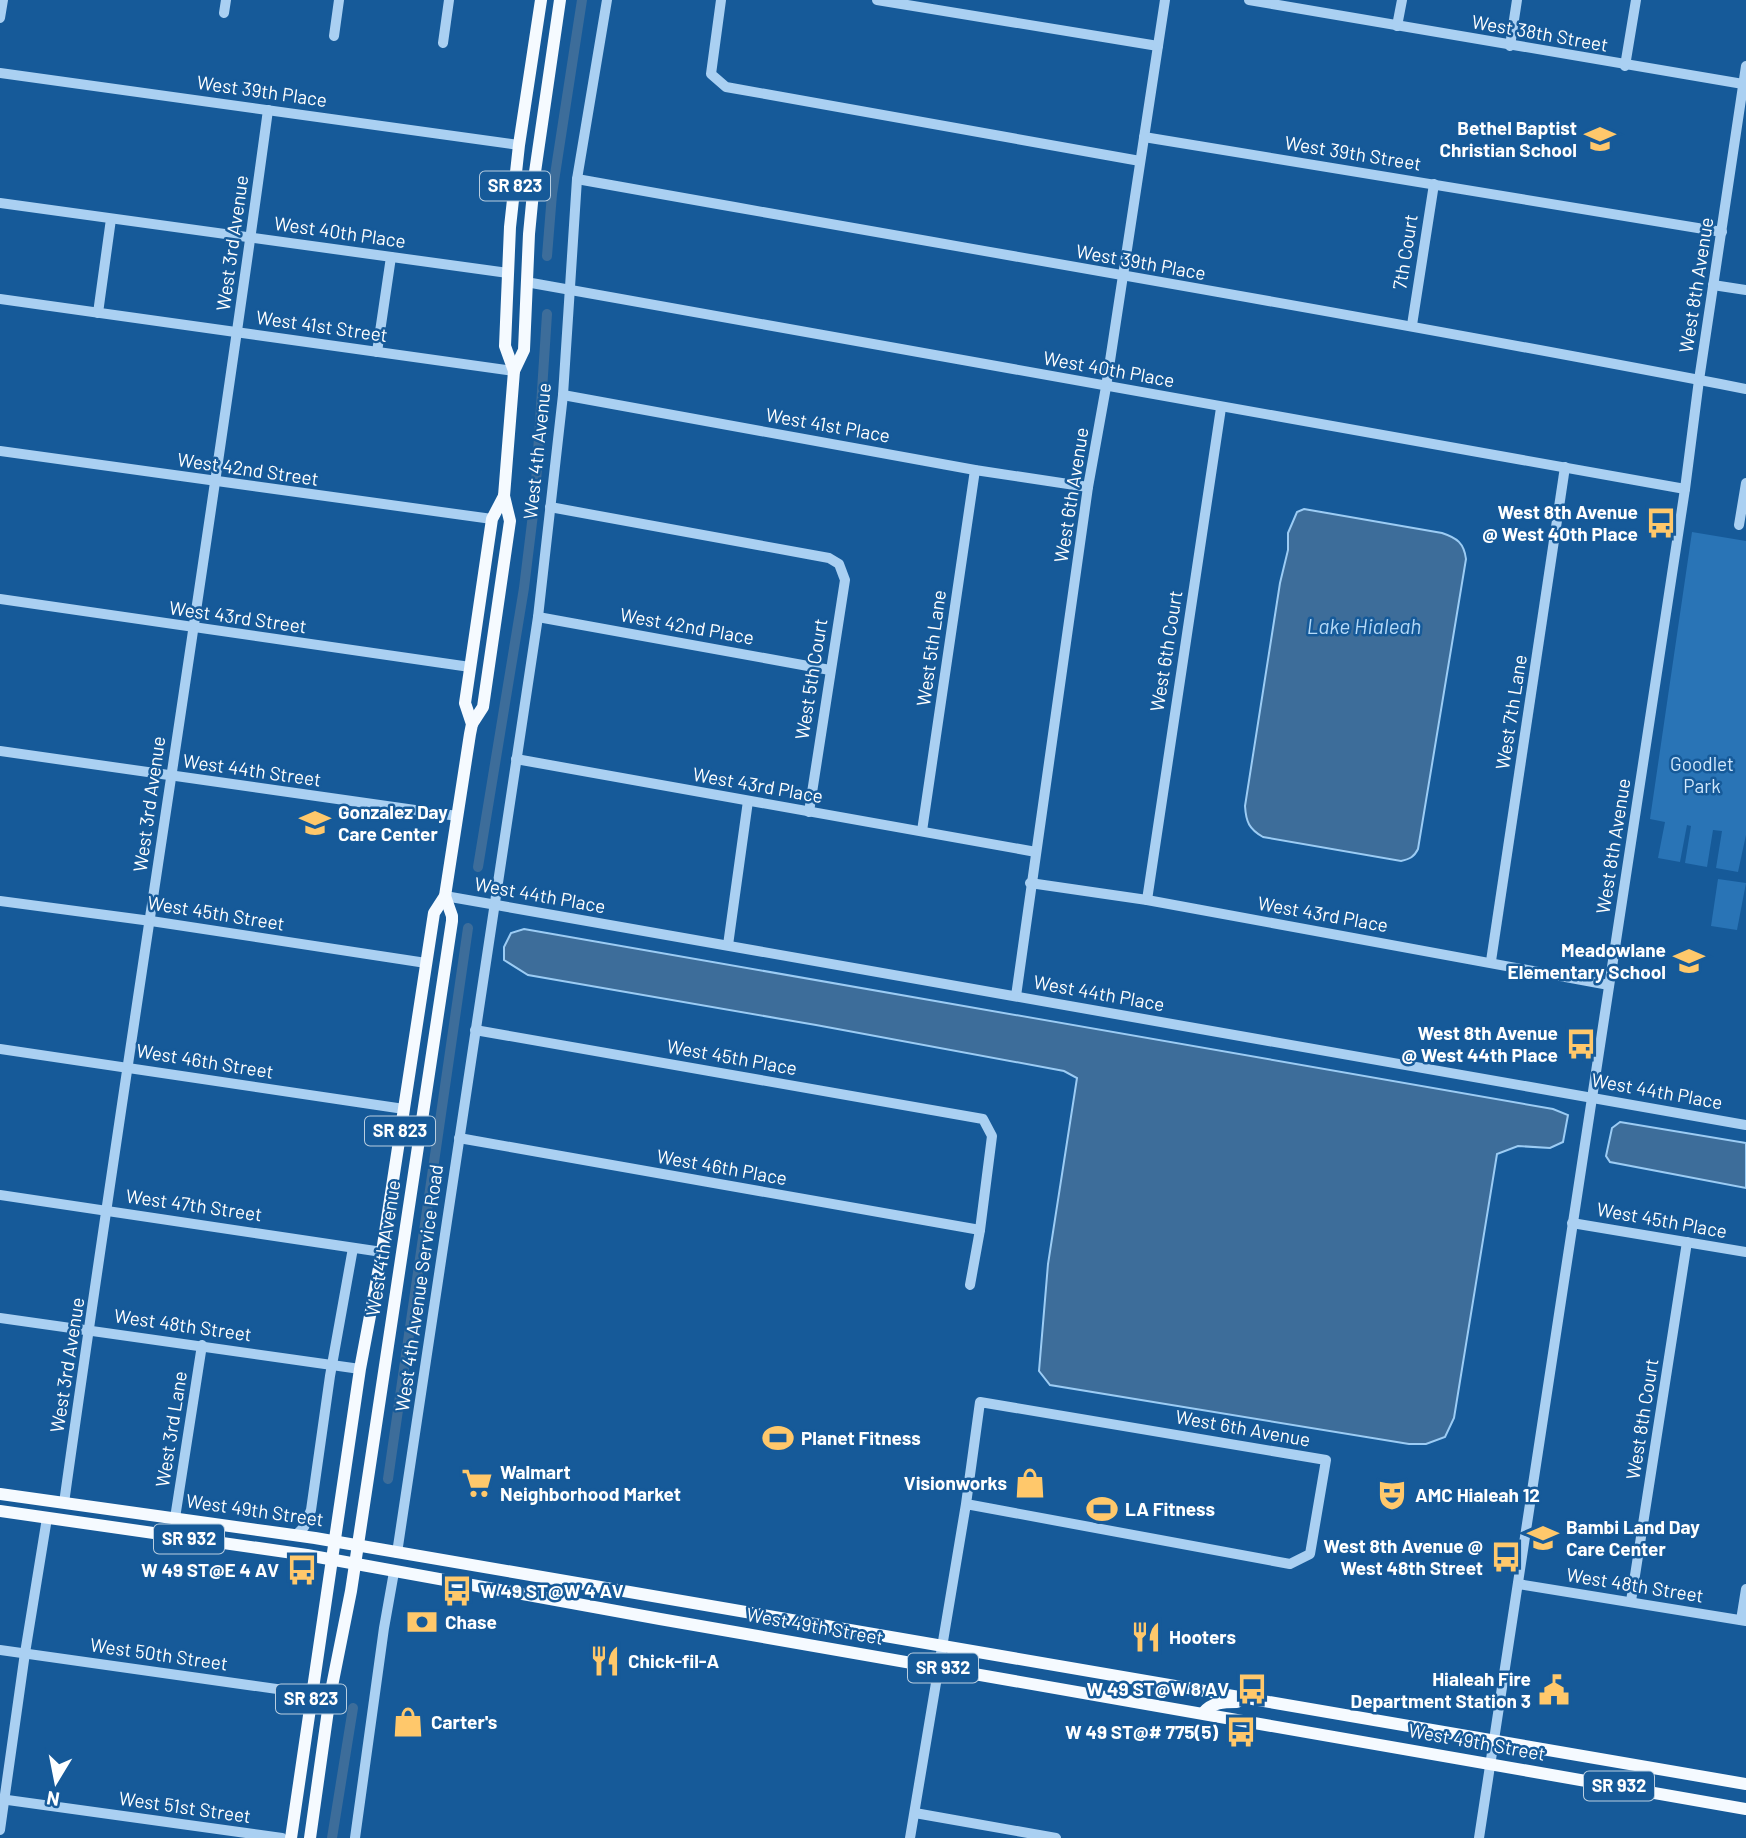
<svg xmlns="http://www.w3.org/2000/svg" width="1746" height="1838" viewBox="0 0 1746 1838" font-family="Barlow,sans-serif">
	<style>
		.green { fill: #2974b6 }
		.water { fill: #3d6d9a; stroke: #9cccf4; stroke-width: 2 }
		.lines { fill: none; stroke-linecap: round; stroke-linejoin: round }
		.canal { stroke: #3d6d9a; stroke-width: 10 }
		.minor { stroke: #aad0f2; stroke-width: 10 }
		.major { stroke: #f5faff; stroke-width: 12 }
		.labels { text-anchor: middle; stroke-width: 5; stroke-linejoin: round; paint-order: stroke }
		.shield { fill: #165a99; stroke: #b9cee0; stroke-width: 2 }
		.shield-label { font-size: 18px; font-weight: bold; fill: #fff }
		.street-label { font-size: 19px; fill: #fff; stroke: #165a99 }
		.poi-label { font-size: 19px; font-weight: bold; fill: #fff; stroke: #165a99; text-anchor: start }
		.park-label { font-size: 19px; fill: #d1e8fc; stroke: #165a99 }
		.water-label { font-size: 21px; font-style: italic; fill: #b6daf8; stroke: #165a99 }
	</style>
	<rect width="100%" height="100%" fill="#165a99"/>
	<g class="green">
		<path d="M1692,532l54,9v294l-8,37 -22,-4 6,-37 -9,-1 -6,37 -22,-4 6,-37 -4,-1 -7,37 -22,-4 7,-36 -15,-3z"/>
		<path d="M1718,879l28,4 -9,47 -26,-4z"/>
	</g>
	<g class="water">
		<path d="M1304,509l138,24c15,5 22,10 24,26l-48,290c-4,8 -8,10 -17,12l-138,-24c-14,-8 -17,-15 -18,-31l35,-223 8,-33v-17l9,-21z"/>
		<path d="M524,929l1029,180 15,6 -5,27 -13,6 -32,-2 -21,8 -43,264 -9,19 -19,7h-17l-359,-59 -11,-14 9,-107 29,-186 -13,-7 -248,-46 -288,-50 -24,-15v-13l7,-14z"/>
		<path d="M1620,1122l126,21v45l-136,-26 -4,-6 6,-28z"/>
	</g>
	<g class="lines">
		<g class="canal">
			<path d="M547,256l5,-62 30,-194"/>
			<path d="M478,867l46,-279 11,-90 12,-184"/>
			<path d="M388,1479l80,-551"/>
			<path d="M332,1838l21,-130"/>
		</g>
		<g class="minor">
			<path d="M721,0l-10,74 15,13 414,74"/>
			<path d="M877,0l281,46"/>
			<path d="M1249,0l494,84"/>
			<path d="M224,13l2,-13"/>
			<path d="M0,18l3,-18"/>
			<path d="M1397,26l5,-26"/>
			<path d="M334,36l5,-36"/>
			<path d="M443,43l6,-43"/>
			<path d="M1510,46l7,-46"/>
			<path d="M1625,66l11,-66"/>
			<path d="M0,73l519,72"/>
			<path d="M1144,137l578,95"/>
			<path d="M577,179c390,70 780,135 1169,210"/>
			<path d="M0,203l508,70"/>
			<path d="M526,282l1159,207"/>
			<path d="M1713,285l33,5"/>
			<path d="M0,299l514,72"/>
			<path d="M98,313l13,-94"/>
			<path d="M1412,325l22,-141"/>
			<path d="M377,352l14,-95"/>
			<path d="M563,395l412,75 113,17"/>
			<path d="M0,451l492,68"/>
			<path d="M550,507l279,51 10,6 6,16 -36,232"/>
			<path d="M1739,525l7,-42"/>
			<path d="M0,599l470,68"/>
			<path d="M538,617l292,53"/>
			<path d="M0,751l457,65"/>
			<path d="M516,759l520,93"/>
			<path d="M922,831l53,-361"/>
			<path d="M1030,883l117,17 462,85"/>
			<path d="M445,896l1301,229"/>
			<path d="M1147,900l74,-492"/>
			<path d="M0,901l151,20 275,42"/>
			<path d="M728,945l20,-144"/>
			<path d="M1491,961l74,-494"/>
			<path d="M1016,996l72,-509 18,-100 59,-387"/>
			<path d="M475,1030l508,89 9,17 -12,94 -10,55"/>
			<path d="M0,1049l404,60"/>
			<path d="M459,1138l521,92"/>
			<path d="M0,1195l382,57"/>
			<path d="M1572,1223l174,29"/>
			<path d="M0,1318l360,51"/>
			<path d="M64,1503c65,-465 141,-928 204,-1393"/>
			<path d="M175,1518l27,-173"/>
			<path d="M296,1535l8,-8 7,-17 19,-134 23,-128"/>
			<path d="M397,1553l141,-936 25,-222 14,-216 30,-179"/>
			<path d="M1518,1584l228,37"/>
			<path d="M1631,1601l56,-359"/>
			<path d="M1741,1620l5,-31"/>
			<path d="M0,1650l312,44"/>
			<path d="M0,1799l282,39"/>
			<path d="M915,1813l141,25"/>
			<path d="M0,1830l25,-177 22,-135"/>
			<path d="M355,1838l29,-210 10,-56"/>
			<path d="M910,1838l56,-334 324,60 20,-10 16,-94 -346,-58 -14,102"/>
			<path d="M1479,1838l206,-1349 14,-109 47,-314"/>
		</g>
		<g class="major">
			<path d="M514,371l-9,-25 5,-119 9,-82 22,-145"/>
			<path d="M472,724l11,-17 27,-186 -6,-25 10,-125 10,-21 5,-116 6,-62 25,-172"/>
			<path d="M0,1494l315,44 1431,246"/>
			<path d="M0,1511l307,44 353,64 1086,190"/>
			<path d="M1203,1713c9,-11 21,-11 34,-11"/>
			<path d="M291,1838l69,-469 22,-117 52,-339 11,-17 25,-162 2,-10 -7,-21 27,-184 12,-23"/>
			<path d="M310,1838l20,-142 21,-105 101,-670v-5l-7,-20"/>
		</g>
	</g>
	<defs>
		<g id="school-bare" transform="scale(2.415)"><path d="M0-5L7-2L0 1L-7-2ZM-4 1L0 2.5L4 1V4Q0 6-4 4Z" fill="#ffc86b" stroke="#165a99" stroke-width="2.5" paint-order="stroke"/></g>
		<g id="bus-bare" transform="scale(2.415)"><path d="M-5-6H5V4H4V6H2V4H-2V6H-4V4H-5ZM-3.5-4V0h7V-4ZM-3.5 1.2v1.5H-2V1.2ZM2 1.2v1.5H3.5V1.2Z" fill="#ffc86b" stroke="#165a99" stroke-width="2.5" paint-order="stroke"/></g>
		<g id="stadium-bare" transform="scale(2.415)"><path d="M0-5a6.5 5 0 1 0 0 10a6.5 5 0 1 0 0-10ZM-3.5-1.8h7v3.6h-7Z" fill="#ffc86b" stroke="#165a99" stroke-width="2.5" paint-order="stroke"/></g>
		<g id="supermarket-bare" transform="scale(2.415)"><path d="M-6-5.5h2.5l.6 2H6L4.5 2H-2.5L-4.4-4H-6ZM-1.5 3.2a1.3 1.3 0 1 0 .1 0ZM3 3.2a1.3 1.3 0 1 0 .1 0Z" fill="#ffc86b" stroke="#165a99" stroke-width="2.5" paint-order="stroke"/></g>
		<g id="shop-bare" transform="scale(2.415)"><path d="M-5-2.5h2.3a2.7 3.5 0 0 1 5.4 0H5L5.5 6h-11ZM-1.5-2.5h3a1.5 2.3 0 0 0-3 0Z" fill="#ffc86b" stroke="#165a99" stroke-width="2.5" paint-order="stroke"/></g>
		<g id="theatre-bare" transform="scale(2.415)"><path d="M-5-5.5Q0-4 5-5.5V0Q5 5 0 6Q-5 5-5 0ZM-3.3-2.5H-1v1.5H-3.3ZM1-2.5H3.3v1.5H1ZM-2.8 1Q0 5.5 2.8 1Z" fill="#ffc86b" stroke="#165a99" stroke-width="2.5" paint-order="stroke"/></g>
		<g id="bank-bare" transform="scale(2.415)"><path d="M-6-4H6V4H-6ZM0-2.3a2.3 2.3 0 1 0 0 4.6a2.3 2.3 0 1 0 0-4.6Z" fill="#ffc86b" stroke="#165a99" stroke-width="2.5" paint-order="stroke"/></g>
		<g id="restaurant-bare" transform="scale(2.415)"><path d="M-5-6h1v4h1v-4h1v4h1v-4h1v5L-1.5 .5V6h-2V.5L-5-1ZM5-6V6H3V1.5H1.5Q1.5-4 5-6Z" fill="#ffc86b" stroke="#165a99" stroke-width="2.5" paint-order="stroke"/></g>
		<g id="civic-bare" transform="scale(2.415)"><path d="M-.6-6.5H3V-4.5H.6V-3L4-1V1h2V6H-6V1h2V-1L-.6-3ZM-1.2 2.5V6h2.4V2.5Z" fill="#ffc86b" stroke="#165a99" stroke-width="2.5" paint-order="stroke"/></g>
	</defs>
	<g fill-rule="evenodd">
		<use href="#school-bare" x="1600" y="139"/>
		<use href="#bus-bare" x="1661" y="523"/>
		<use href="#school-bare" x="315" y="823"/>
		<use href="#school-bare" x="1689" y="961"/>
		<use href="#bus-bare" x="1581" y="1044"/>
		<use href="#stadium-bare" x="778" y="1438"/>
		<use href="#supermarket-bare" x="477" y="1483"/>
		<use href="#shop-bare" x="1030" y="1483"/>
		<use href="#theatre-bare" x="1392" y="1495"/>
		<use href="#stadium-bare" x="1102" y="1509"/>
		<use href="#school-bare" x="1543" y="1538"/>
		<use href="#bus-bare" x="1506" y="1557"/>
		<use href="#bus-bare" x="302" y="1570"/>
		<use href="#bus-bare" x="457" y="1591"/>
		<use href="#bank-bare" x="422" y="1622"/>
		<use href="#restaurant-bare" x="1146" y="1637"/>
		<use href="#restaurant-bare" x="605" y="1661"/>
		<use href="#bus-bare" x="1252" y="1689"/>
		<use href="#civic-bare" x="1554" y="1690"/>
		<use href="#shop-bare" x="408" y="1722"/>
		<use href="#bus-bare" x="1241" y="1732"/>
	</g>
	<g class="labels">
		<g class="shield">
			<rect x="480" y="171.5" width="70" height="29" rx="5"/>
			<rect x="365" y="1116.5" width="70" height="29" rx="5"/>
			<rect x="154" y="1524.5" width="70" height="29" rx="5"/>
			<rect x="908" y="1653.5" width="70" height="29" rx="5"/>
			<rect x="276" y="1684.5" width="70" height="29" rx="5"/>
			<rect x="1584" y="1771.5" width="70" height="29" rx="5"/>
		</g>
		<g class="shield-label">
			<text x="515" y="192">SR 823</text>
			<text x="400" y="1137">SR 823</text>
			<text x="189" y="1545">SR 932</text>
			<text x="943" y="1674">SR 932</text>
			<text x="311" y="1705">SR 823</text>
			<text x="1619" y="1792">SR 932</text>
		</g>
		<g class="street-label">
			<text transform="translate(1540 33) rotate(10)" y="7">West 38th Street</text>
			<text transform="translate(262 91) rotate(8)" y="7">West 39th Place</text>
			<text transform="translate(1353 153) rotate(9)" y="7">West 39th Street</text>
			<text transform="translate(340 232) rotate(8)" y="7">West 40th Place</text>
			<text transform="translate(232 243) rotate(-82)" y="7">West 3rd Avenue</text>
			<text transform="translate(1405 252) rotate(-81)" y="7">7th Court</text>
			<text transform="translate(1141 262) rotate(10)" y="7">West 39th Place</text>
			<text transform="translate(1696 285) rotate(-81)" y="7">West 8th Avenue</text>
			<text transform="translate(322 326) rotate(8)" y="7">West 41st Street</text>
			<text transform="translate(1109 369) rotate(10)" y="7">West 40th Place</text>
			<text transform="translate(828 425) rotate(10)" y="7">West 41st Place</text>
			<text transform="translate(537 451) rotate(-84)" y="7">West 4th Avenue</text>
			<text transform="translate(248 469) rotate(8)" y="7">West 42nd Street</text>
			<text transform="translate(1071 495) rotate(-81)" y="7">West 6th Avenue</text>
			<text transform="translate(238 617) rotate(8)" y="7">West 43rd Street</text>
			<text transform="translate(687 626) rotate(10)" y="7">West 42nd Place</text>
			<text transform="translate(931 648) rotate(-82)" y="7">West 5th Lane</text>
			<text transform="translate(1166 651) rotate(-81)" y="7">West 6th Court</text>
			<text transform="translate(811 679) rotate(-81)" y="7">West 5th Court</text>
			<text transform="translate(1511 712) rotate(-81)" y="7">West 7th Lane</text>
			<text transform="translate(252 770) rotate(8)" y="7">West 44th Street</text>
			<text transform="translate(758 785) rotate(10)" y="7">West 43rd Place</text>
			<text transform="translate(149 804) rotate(-82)" y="7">West 3rd Avenue</text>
			<text transform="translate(1613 846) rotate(-81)" y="7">West 8th Avenue</text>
			<text transform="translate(540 895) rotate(10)" y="7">West 44th Place</text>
			<text transform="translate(216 913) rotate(9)" y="7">West 45th Street</text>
			<text transform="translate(1323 914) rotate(10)" y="7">West 43rd Place</text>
			<text transform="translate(1099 993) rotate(10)" y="7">West 44th Place</text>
			<text transform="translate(732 1057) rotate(10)" y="7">West 45th Place</text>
			<text transform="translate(205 1061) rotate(9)" y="7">West 46th Street</text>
			<text transform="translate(1657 1091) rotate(10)" y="7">West 44th Place</text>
			<text transform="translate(722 1167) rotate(10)" y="7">West 46th Place</text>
			<text transform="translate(194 1205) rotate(8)" y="7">West 47th Street</text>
			<text transform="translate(1662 1220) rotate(10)" y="7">West 45th Place</text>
			<text transform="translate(383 1248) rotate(-81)" y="7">West 4th Avenue</text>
			<text transform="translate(419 1288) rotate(-82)" y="7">West 4th Avenue Service Road</text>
			<text transform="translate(183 1325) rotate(8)" y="7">West 48th Street</text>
			<text transform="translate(67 1365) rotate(-81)" y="7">West 3rd Avenue</text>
			<text transform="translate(1642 1419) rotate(-81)" y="7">West 8th Court</text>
			<text transform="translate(1243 1428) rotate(10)" y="7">West 6th Avenue</text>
			<text transform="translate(171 1429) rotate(-81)" y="7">West 3rd Lane</text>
			<text transform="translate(255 1510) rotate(8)" y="7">West 49th Street</text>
			<text transform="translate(1635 1585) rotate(9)" y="7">West 48th Street</text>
			<text transform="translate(815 1626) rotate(10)" y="7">West 49th Street</text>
			<text transform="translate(159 1654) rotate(8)" y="7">West 50th Street</text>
			<text transform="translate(1477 1742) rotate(10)" y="7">West 49th Street</text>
			<text transform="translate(185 1807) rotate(8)" y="7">West 51st Street</text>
		</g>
		<g class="poi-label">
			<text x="1577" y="135" text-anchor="end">Bethel Baptist<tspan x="1577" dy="22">Christian School</tspan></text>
			<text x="1638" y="519" text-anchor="end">West 8th Avenue<tspan x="1638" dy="22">@ West 40th Place</tspan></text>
			<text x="338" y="819">Gonzalez Day<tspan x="338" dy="22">Care Center</tspan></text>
			<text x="1666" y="957" text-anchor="end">Meadowlane<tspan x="1666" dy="22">Elementary School</tspan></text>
			<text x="1558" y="1040" text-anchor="end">West 8th Avenue<tspan x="1558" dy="22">@ West 44th Place</tspan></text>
			<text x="801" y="1445">Planet Fitness</text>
			<text x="500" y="1479">Walmart<tspan x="500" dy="22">Neighborhood Market</tspan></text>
			<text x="1007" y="1490" text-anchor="end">Visionworks</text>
			<text x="1415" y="1502">AMC Hialeah 12</text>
			<text x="1125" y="1516">LA Fitness</text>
			<text x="1566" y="1534">Bambi Land Day<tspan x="1566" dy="22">Care Center</tspan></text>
			<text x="1483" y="1553" text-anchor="end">West 8th Avenue @<tspan x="1483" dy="22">West 48th Street</tspan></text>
			<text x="279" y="1577" text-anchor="end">W 49 ST@E 4 AV</text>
			<text x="480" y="1598">W 49 ST@W 4 AV</text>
			<text x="445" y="1629">Chase</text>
			<text x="1169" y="1644">Hooters</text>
			<text x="628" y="1668">Chick-fil-A</text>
			<text x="1531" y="1686" text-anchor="end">Hialeah Fire<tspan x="1531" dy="22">Department Station 3</tspan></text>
			<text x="1229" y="1696" text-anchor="end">W 49 ST@W 8 AV</text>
			<text x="431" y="1729">Carter's</text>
			<text x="1218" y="1739" text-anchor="end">W 49 ST@# 775(5)</text>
		</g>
		<g class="park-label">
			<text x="1702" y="771">Goodlet<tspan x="1702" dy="22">Park</tspan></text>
		</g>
		<g class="water-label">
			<text x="1364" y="634">Lake Hialeah</text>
		</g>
	</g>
	<g transform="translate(56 1782) rotate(190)" stroke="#165a99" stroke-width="5" paint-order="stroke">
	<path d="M0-5L12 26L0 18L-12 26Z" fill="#ffffff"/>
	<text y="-10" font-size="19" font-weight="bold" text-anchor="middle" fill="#ffffff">N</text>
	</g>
</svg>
